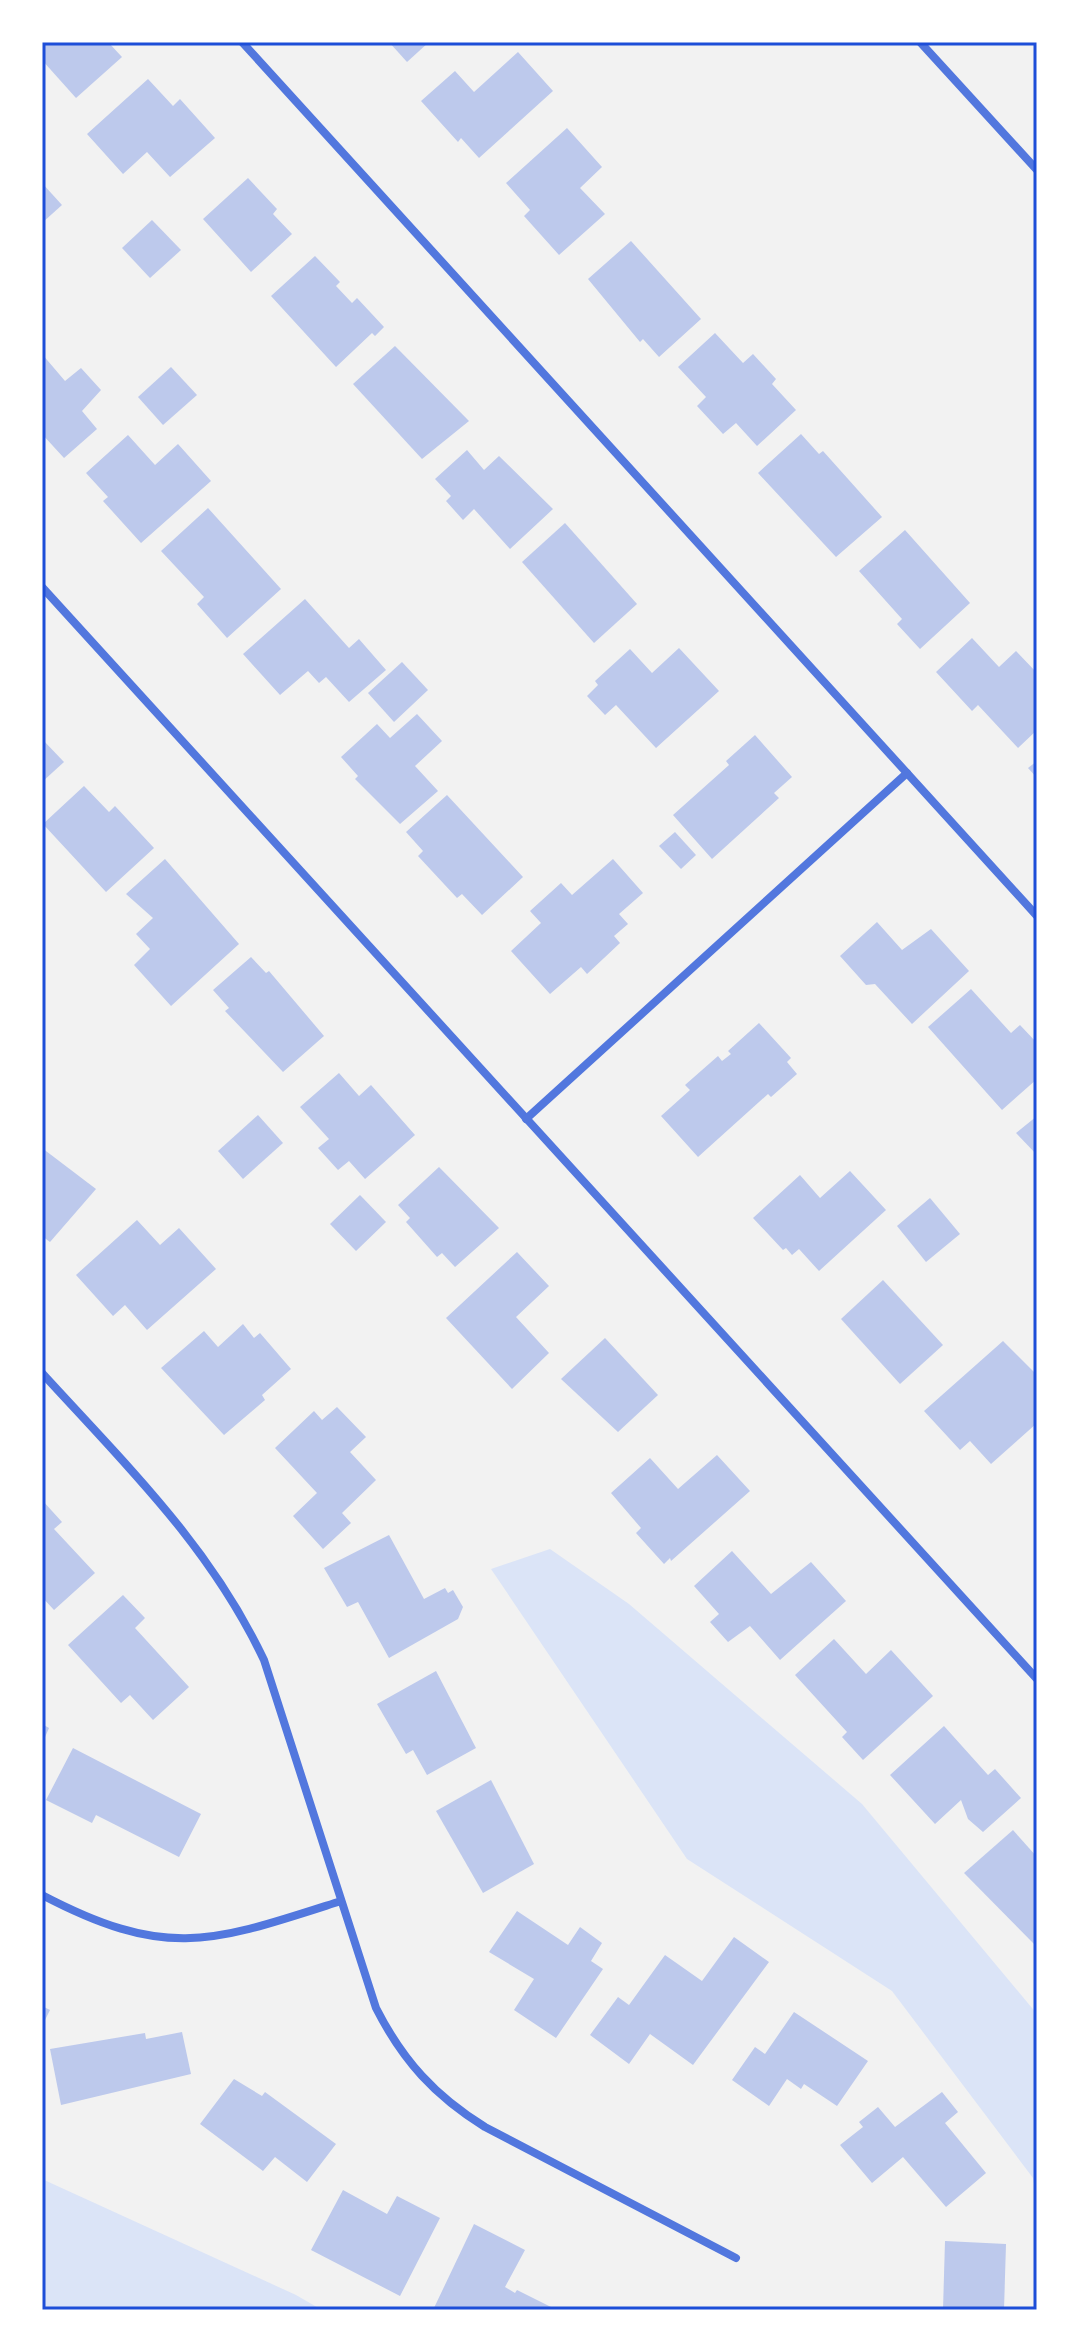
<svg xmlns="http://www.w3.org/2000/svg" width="1079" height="2352" viewBox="0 0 1079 2352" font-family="Lora,serif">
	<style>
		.green { fill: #dbe4f7 }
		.building { fill: #bdc9ec }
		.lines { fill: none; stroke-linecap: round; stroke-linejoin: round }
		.minor { stroke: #5277de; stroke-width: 8 }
		.neatline { fill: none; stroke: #1d4ed8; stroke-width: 3 }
	</style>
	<rect width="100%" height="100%" fill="#f2f2f2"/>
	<g class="green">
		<path d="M550,1549l79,55 233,200 175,210v188l-4,-24 -141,-187 -205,-132 -196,-290z"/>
		<path d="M42,2179l254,116 26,15h-280z"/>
	</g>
	<g class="building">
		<path d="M42,42h66l14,15 -46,41 -34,-38z"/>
		<path d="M389,42h40l-22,20z"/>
		<path d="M518,52l35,39 -74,67 -18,-20 -3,4 -37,-41 34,-30 19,21z"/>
		<path d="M148,79l25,27 7,-7 35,39 -45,39 -23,-25 -24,22 -36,-40z"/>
		<path d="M567,128l35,39 -22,21 25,26 -46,41 -35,-39 6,-6 -24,-27z"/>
		<path d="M248,178l29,31 -4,5 19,20 -41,38 -48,-53z"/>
		<path d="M42,183l20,22 -20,18z"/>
		<path d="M152,220l29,30 -31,28 -28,-30z"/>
		<path d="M631,241l70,78 -42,38 -16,-18 -3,3 -52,-63z"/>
		<path d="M315,256l25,26 -4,4 16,17 5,-5 27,29 -9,9 -3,-3 -36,34 -65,-71z"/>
		<path d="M715,333l28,30 10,-9 23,25 -4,5 24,26 -39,36 -21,-23 -13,11 -26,-28 9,-9 -28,-30z"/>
		<path d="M395,346l74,75 -47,38 -69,-75z"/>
		<path d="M42,354l23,27 16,-13 20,22 -19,21 15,18 -33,29 -22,-24z"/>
		<path d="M171,367l26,28 -34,30 -25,-28z"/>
		<path d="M801,434l18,20 4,-3 59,66 -46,40 -78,-84z"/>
		<path d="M128,435l27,30 23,-21 33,37 -70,62 -38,-42 5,-4 -22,-24z"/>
		<path d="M467,450l17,20 15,-14 54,53 -43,40 -36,-40 -11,11 -17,-19 5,-5 -16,-17z"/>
		<path d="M208,508l73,81 -54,49 -30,-34 7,-7 -43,-46z"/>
		<path d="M565,523l72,81 -43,39 -72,-81z"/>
		<path d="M905,530l65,73 -50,46 -23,-25 5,-5 -43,-48z"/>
		<path d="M305,599l44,49 10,-9 27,31 -37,32 -23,-25 -7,6 -11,-12 -28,24 -37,-41z"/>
		<path d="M972,638l27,29 17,-16 21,22v57l-19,18 -40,-43 -6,6 -36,-39z"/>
		<path d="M679,648l40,43 -63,57 -40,-43 -11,10 -18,-19 11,-11 -3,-4 35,-32 22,24z"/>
		<path d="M402,662l26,28 -34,32 -26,-29z"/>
		<path d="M417,714l25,27 -27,25 23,25 -38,33 -45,-45 3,-3 -17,-19 36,-33 13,14z"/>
		<path d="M755,735l37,42 -18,16 5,5 -67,61 -39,-44 56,-50 -3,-4z"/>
		<path d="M42,739l22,23 -22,20z"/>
		<path d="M1037,761v17l-9,-10z"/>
		<path d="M84,786l25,26 6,-6 39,42 -48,44 -63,-68z"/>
		<path d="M447,795l76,82 -41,38 -20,-21 -5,4 -39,-42 5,-5 -17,-19z"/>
		<path d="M675,832l21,23 -15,14 -22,-23z"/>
		<path d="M165,859l74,85 -68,62 -37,-41 16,-16 -14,-15 17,-16 -27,-24z"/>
		<path d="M613,859l30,34 -24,21 9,10 -14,12 6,7 -33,31 -6,-7 -31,27 -39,-43 30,-28 -11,-12 31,-28 11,12z"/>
		<path d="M877,922l25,28 29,-21 38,42 -57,53 -37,-40 -9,1 -26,-29z"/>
		<path d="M251,957l15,16 3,-2 55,65 -41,36 -58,-61 4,-3 -16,-18z"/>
		<path d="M971,989l40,44 9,-8 17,18v36l-35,31 -74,-83z"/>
		<path d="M759,1023l32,35 -4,4 10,12 -26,23 -3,-3 -70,63 -37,-41 29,-26 -5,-5 33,-29 4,5 9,-7 -3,-3z"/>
		<path d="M339,1073l20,23 12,-11 44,50 -50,44 -16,-18 -11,9 -20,-22 11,-9 -29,-32z"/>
		<path d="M258,1115l25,28 -40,36 -25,-28z"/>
		<path d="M1037,1116v39l-21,-22z"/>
		<path d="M42,1148l54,41 -46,53 -8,-6z"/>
		<path d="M439,1167l60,61 -44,39 -13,-14 -5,4 -31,-35 4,-4 -12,-13z"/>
		<path d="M850,1171l36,39 -67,61 -20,-22 -7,6 -6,-7 -3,2 -30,-32 47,-43 20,23z"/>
		<path d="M360,1195l26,27 -30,29 -26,-27z"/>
		<path d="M930,1198l30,36 -34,28 -29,-36z"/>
		<path d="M137,1220l23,25 19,-17 37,41 -69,61 -22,-25 -12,11 -37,-41z"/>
		<path d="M517,1252l32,34 -33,31 33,36 -37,36 -66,-71z"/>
		<path d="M883,1280l60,65 -43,39 -59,-65z"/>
		<path d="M243,1324l11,14 6,-5 31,36 -29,26 3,5 -41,35 -63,-67 43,-37 14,16z"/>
		<path d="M605,1338l53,57 -40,37 -57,-53z"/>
		<path d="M1003,1341l34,34v48l-46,41 -21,-23 -10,9 -36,-39z"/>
		<path d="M337,1407l29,30 -16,15 26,28 -34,33 9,10 -28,26 -30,-33 24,-23 -42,-45 39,-37 8,9z"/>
		<path d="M717,1455l33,36 -79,70 -1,-3 -6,6 -28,-31 5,-5 -30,-35 39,-35 28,31z"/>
		<path d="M42,1500l20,22 -8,7 41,44 -41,37 -12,-13z"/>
		<path d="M389,1535l35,64 21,-11 3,5 5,-3 10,17 -5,12 -69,39 -31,-56 -11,5 -23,-39z"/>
		<path d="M732,1551l39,43 40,-32 35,39 -66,59 -30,-34 -22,16 -18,-20 9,-8 -25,-28z"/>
		<path d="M123,1595l22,23 -10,10 54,59 -36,33 -23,-25 -9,8 -53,-58z"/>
		<path d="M834,1639l32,35 25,-24 42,46 -70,64 -21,-23 5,-5 -52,-57z"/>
		<path d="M436,1671l40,77 -49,27 -14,-25 -7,4 -29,-50z"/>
		<path d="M42,1724l7,4 -7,16z"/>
		<path d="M944,1726l44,49 7,-6 26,29 -38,34 -15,-13 -7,-19 -26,24 -45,-49z"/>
		<path d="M73,1748l128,66 -22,43 -83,-42 -4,8 -46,-23z"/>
		<path d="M491,1780l43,84 -51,29 -47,-82z"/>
		<path d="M1013,1830l24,27 -2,88 -71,-72z"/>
		<path d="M517,1911l51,34 12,-18 22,16 -11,18 12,8 -47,69 -42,-28 20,-31 -45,-27z"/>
		<path d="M734,1937l35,25 -76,103 -43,-31 -21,30 -39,-29 28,-38 11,8 36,-50 37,26z"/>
		<path d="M42,2006l8,4 -8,16z"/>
		<path d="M794,2012l74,49 -31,45 -33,-22 -3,5 -14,-10 -18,27 -37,-26 23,-33 10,7z"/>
		<path d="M182,2032l9,42 -130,31 -11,-56 95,-16 1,6z"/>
		<path d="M234,2079l28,17 3,-4 71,52 -29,38 -32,-25 -12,14 -63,-47z"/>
		<path d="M942,2092l16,20 -13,11 41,50 -40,34 -43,-50 -31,26 -32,-38 23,-18 -4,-5 19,-15 17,20z"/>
		<path d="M343,2190l44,24 10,-18 43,22 -40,78 -89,-46z"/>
		<path d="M474,2224l51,26 -20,37 10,6 2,-3 34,17 -2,3h-116z"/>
		<path d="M945,2241l61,3 -2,66h-61z"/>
	</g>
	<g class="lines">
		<g class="minor">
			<path d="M242,42l795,874"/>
			<path d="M920,42l117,128"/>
			<path d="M42,587l995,1092"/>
			<path d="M526,1119l381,-346"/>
			<path d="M42,1373c84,92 168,173 222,287l112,348c27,53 59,88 109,119l251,131"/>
			<path d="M42,1895c126,66 171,47 299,6"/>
		</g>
	</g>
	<rect width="1079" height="2352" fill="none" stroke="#ffffff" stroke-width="88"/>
	<rect x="44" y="44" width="991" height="2264" class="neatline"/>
</svg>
